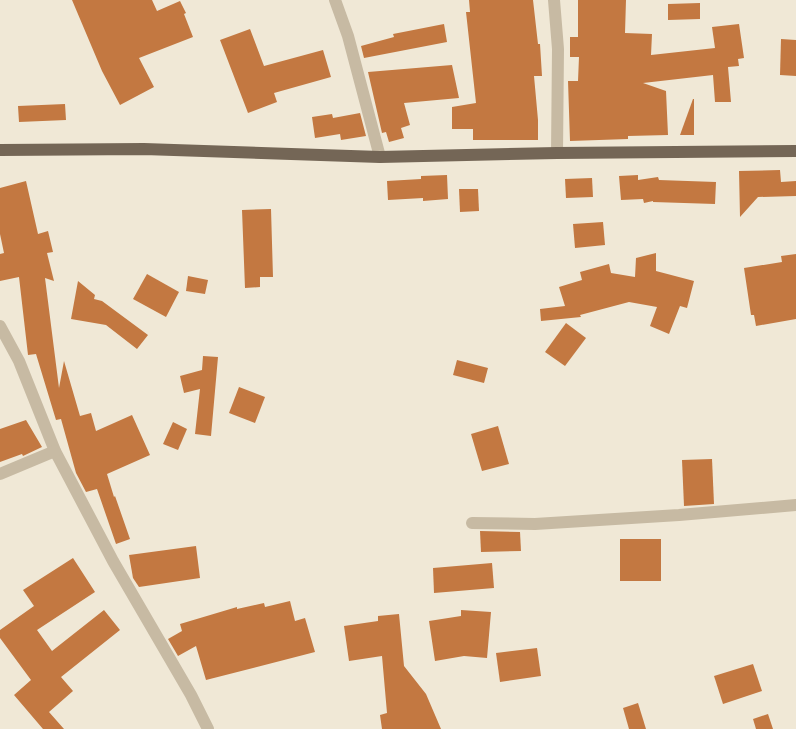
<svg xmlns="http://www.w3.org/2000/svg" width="796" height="729" viewBox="0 0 796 729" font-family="'Fira Sans',sans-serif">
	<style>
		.building { fill: #c37841 }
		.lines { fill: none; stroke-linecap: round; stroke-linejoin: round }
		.minor { stroke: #c7baa3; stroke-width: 12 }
		.primary { stroke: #746656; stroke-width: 12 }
	</style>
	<rect width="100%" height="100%" fill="#f0e8d6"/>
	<g class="building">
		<path d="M72,0h80l5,11 23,-10 6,12 -2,1 9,23 -54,21 15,29 -34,18 -18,-34z"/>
		<path d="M469,0h64l5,44h2l2,32h-8l4,44v20h-65v-11h-21v-22l24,-4 -10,-91h4z"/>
		<path d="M578,0h48l-1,33 27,1 -1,21 64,-7 -3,-21 27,-3 5,34 -6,1 1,7 -11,1 3,35h-16l-2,-27 -70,8 23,8 2,44 -40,1v3l-58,2 -2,-60h10l1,-24h-9v-20h8z"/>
		<path d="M700,3v16l-32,1v-16z"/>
		<path d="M444,24l3,18 -83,16 -3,-12 33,-9 -1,-3z"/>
		<path d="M250,29l14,37 59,-16 8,27 -57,16 3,9 -29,11 -28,-73z"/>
		<path d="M781,39l15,1v36l-16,-1z"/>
		<path d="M452,65l7,33 -55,5 6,22 -9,3 3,10 -15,4 -3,-10 -4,1 -14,-61z"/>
		<path d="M693,99h1v36h-14z"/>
		<path d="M65,104l1,16 -47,2 -1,-16z"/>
		<path d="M360,113l6,23 -25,4 -1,-6 -25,4 -3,-21 20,-3 1,4z"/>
		<path d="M780,170l1,12 15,-1v15l-38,1 -18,20 -1,-46z"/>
		<path d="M447,175l1,24 -25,2v-3l-35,2 -1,-19 34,-2v-3z"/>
		<path d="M638,175v5l20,-3 1,3 57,2 -1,22 -62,-2v-1l-9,2 -1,-4 -22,1 -2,-24z"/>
		<path d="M592,178l1,19 -27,1 -1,-19z"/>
		<path d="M26,181l12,53 10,-3 5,21 -6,1 7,28 -9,-3 14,110 5,-27 16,55 11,-3 5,18 36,-16 18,40 -43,19 7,23 1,-1 15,43 -14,5 -19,-55 -11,3 -10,-19 -15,-54 -5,1 -20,-66 -8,1 -9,-78 -19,4v-27l4,-1 -4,-19v-46z"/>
		<path d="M459,189h19l1,22 -19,1z"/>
		<path d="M271,209l2,68h-13v10l-15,1 -3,-78z"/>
		<path d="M603,222l2,23 -30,3 -2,-24z"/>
		<path d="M656,253v18l38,10 -7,27 -7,-2 -11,28 -19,-8 7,-19 -28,-5 -49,13 1,2 -40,4 -1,-12 25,-3 -6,-19 23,-7 -2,-8 29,-8 2,9 24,4 1,-19z"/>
		<path d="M796,254v65l-40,7 -2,-11h-3l-7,-47 38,-6 -1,-6z"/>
		<path d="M147,274l32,18 -13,25 -33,-18z"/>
		<path d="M188,276l20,4 -3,14 -19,-3z"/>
		<path d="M78,281l17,14 -1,4 8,2 46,34 -11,14 -31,-24 -35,-6z"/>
		<path d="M566,323l20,15 -21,28 -20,-14z"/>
		<path d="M203,356l15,1 -7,79 -16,-2 5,-45 -16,4 -4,-17 22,-6z"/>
		<path d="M457,360l31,8 -4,15 -31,-8z"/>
		<path d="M239,387l26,10 -10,26 -26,-10z"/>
		<path d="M26,420l16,27 -19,9 -1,-2 -22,8v-33z"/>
		<path d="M173,422l14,7 -9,21 -15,-6z"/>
		<path d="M498,426l11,38 -27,7 -11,-37z"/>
		<path d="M712,459l2,45 -30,2 -2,-46z"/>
		<path d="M480,531l40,1 1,19 -40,1z"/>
		<rect x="620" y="539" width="41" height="42"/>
		<path d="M196,546l4,32 -61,9 -6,-9 -4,-23z"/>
		<path d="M73,558l22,34 -58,38 15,21 52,-41 16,20 -59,47 12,14 -24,21 15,17h-21l-29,-34 17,-15 -31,-42v-8l34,-24 -11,-16z"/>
		<path d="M492,563l2,25 -60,5 -1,-25z"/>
		<path d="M290,601l5,20 10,-3 10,34 -109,28 -10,-34 -18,10 -10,-17 14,-8 -2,-7 57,-17v2l27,-6 1,4z"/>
		<path d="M461,610l30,2 -4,46 -23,-2 -29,5 -6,-40 32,-5z"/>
		<path d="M399,614l5,52 22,28 15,35h-59l-2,-14 7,-2 -5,-57 -33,5 -5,-35 34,-5v-5z"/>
		<path d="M537,648l4,28 -41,6 -4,-29z"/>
		<path d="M753,664l9,27 -39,13 -9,-28z"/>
		<path d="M638,703l8,26h-17l-6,-21z"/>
		<path d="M768,714l5,15h-17l-3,-10z"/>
	</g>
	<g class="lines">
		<g class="minor">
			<path d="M335,0l13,36 32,121"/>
			<path d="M554,0l4,49 -1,104"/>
			<path d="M0,326l19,35 36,90 58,110 78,134 17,34"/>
			<path d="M0,474l55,-23"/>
			<path d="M472,523l63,1 144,-9 117,-10"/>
		</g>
		<path class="primary" d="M0,150l144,-1 236,8 177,-4 239,-2"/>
	</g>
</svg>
